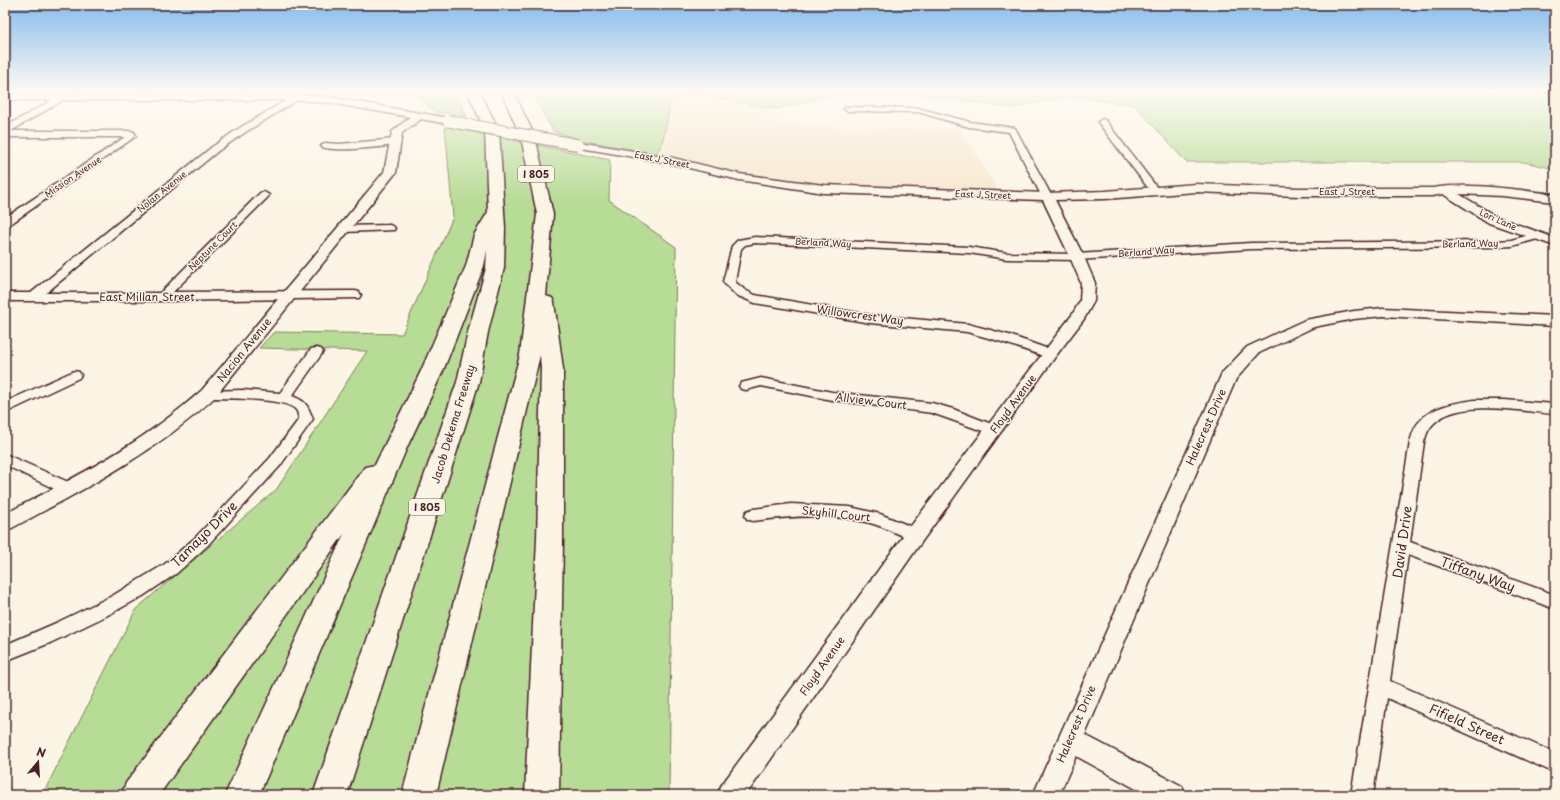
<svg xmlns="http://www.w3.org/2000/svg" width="1560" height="800" viewBox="0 0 1560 800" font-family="'Playpen Sans',sans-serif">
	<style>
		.built { fill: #f7e7cf }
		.green { fill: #b7dc96; stroke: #807e60 }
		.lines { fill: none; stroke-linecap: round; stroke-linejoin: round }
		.minor-casing { stroke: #4a1f2b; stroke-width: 3 }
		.tertiary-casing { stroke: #4a1f2b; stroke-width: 3 }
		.motorway-casing { stroke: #4a1f2b; stroke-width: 3 }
		.minor { fill: #fcf5e5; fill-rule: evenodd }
		.tertiary { fill: #fcf5e5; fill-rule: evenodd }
		.motorway { fill: #fcf5e5; fill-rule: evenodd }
		.tertiary-bridge-casing { stroke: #4a1f2b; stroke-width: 13; stroke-linecap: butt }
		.tertiary-bridge { stroke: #fcf5e5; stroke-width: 11 }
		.labels { text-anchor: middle; stroke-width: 3; stroke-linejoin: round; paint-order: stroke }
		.far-street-label { font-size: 9px; fill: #4a1f2b; stroke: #fcf5e5 }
		.shield { fill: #fcf5e5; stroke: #7f5f63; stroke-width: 1 }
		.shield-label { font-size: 10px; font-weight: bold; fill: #4a1f2b }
		.street-label { font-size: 11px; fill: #4a1f2b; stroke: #fcf5e5 }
		.near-street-label { font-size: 13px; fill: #4a1f2b; stroke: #fcf5e5 }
	</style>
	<rect width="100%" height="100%" fill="#fcf5e5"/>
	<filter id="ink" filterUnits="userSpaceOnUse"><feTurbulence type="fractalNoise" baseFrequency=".025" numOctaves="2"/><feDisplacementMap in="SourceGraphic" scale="8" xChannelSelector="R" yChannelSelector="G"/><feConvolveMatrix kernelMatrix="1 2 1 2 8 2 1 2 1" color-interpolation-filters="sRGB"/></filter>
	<g filter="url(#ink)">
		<path class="built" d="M706,95l70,14 -15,12 80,7 120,1 38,63 -151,-5 -68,-6 -124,-27 6,-10 10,-48z"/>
		<g class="green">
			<path d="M412,91h42l13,25 -32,-4z"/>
			<path d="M531,91h871l126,3 -2,-3h29v78l-31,-7h-338l-51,-57 -65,-9 -58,12 -100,-15 -65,-2 -71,18 -70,-14 -34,1 -10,48 -6,10 -72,-13 -31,-10z"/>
			<path d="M445,126l165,34 -1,40 67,47 -7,548h-629l6,-7 90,-179 140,-119 91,-139 -108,-3 15,-16 128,2 51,-117z"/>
		</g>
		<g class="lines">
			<g class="minor-casing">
				<g id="minor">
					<path d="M191,91h10l-9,7h-6v-4z"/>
					<path d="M61,95h3l4,2 -57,34h120l3,1 2,4 -127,89 -4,1v-8l120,-81h-120v-10z"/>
					<path d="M295,95h3l4,2 -58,36 -26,18 -172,142h114l100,-100 4,-1 5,3 -1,2 -95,95 182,-1 4,1 2,3 -2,3 -197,3h-157v-8h26l181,-146 26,-18z"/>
					<path d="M845,107l73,1 52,14 45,6 37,69 -5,3 -5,-3 -33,-65 -40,-5 -51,-15 -70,-1 -4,-2z"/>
					<path d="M1102,119l3,1 53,69 2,2 -2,2h-6l-54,-71z"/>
					<path d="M395,139l3,1 1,2 -1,2c-11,3 -71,9 -77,2l4,-3 14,1z"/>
					<path d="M390,225l5,3 -1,2 -50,2 -5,-3 5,-3z"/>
					<path d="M1537,233l4,1 1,2 -1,2 -29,8 -15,1 -246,2 -174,11 -70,-1 -38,-6 -214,-10 -10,2 -4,4 -6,33 10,8 10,5 115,20 98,9 41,11 45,16 2,3 -2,3 -5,1 -50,-17 -32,-9 -97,-9 -115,-20 -19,-8 -13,-13 9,-36 6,-6 17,-3 214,10 38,6 70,1 174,-11 246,-2 14,-1z"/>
					<path d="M316,348l5,1 2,3 -31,44c14,5 16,10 21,23l-33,47 -73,80 -30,27 -34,23 -37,20 -56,27 -45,18v-16l51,-22 56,-27 53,-32 31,-27 74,-79 29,-39c-1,-3 -1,-7 -3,-9 -8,-13 -72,-11 -88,-12l-5,-1 -2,-3 2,-3 40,-1 37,3 31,-44z"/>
					<path d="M74,371l5,1 2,3 -2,3 -74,35v-11z"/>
					<path d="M761,378l71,14 100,11 21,6 46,18 2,3 -2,3 -5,2 -62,-22 -100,-13 -71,-14 -15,4 -5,-1 -2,-3 2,-3z"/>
					<path d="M1474,400h30l51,4v10c-32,-2 -103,-18 -125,14 -3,3 -4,9 -6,14l-14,100 145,53v14l-147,-54 -18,126 165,72v20l-168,-75 -14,97h-22l59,-353c2,-7 4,-15 9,-20 13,-16 36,-19 55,-22z"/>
					<path d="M5,454l70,31 2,4 -2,4 -6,2 -6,-2 -58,-28z"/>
					<path d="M791,504l59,3 30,7 42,17 2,4 -2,4 -6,2c-16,-5 -30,-14 -46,-18 -38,-10 -79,-7 -117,-2l-6,-2 -2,-4 2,-4 6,-2z"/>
				</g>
			</g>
			<g class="tertiary-casing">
				<g id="tertiary">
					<path d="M5,94h293l32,3 118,21 5,3 -5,3 -27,-5 -19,14 -6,40 -2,2 -180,223c-61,56 -129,91 -202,130l-7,2v-16c71,-37 137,-70 197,-124l182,-218 8,-40 18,-15 -80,-14 -32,-3h-293z"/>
					<path d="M579,142l90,15 70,17 85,11 223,8 58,-2 91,-7 103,4h133c40,-6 83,2 123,6v8l-53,-6 -43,-2 38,23 58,21v8l-66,-23 -46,-29 -11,2h-133l-103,-4 -91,7 -50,1 29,57 11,26 -1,18 -10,18 -29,38 -140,194 -169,244h-29l4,-9 180,-247 171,-224 8,-14 1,-18 -11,-26 -27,-57 -219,-7 -85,-13 -70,-17 -94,-16 -1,-2 1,-2z"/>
					<path d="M1383,308l172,8v10l-172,-10 -29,3 -40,8 -55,26 -23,26 -151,356 97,51 4,9h-39l-71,-39 -17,39h-26l189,-422 25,-26 58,-27 49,-9z"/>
				</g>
			</g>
			<g class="motorway-casing">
				<g id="motorway">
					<path d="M467,91h12l20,39 6,98 -1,40 -16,64 -9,50 -132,413h-34l144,-413 11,-50 18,-64 1,-18 -3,16 -41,105 -35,74 -149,350h-34l119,-261 -185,261h-38l5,-12 239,-316 10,-2 46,-94 45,-105 8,-31 14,-23 -3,-82z"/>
					<path d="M501,91h12l22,46 18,77 -7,82 6,2 2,4 9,67v170l-4,256h-34l12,-256 4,-170 -1,-14 -104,440h-34l118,-440 17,-141 -16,-77z"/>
				</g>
			</g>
			<use href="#minor" class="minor"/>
			<use href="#tertiary" class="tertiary"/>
			<use href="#motorway" class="motorway"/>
			<g class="tertiary-bridge-casing">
				<path id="tertiary-bridge" d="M448,121l131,24"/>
			</g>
			<use href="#tertiary-bridge" class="tertiary-bridge"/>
		</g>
	</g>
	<linearGradient id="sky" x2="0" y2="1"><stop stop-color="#86bdec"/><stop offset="0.45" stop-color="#fefaf3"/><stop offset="1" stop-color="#fefaf3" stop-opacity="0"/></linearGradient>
	<rect width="1560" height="203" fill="url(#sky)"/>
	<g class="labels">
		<g class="far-street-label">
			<text transform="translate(662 160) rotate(11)" y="3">East J Street</text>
			<text transform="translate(73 177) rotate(-34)" y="3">Mission Avenue</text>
			<text transform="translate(162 192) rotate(-39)" y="3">Nolan Avenue</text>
			<text x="1347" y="195">East J Street</text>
			<text transform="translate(983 195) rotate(2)" y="3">East J Street</text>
			<text transform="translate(1498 220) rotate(24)" y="3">Lori Lane</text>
			<text transform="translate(823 243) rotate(3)" y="3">Berland Way</text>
			<text transform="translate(1470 244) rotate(-1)" y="3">Berland Way</text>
			<text transform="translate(213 246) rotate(-45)" y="3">Neptune Court</text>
			<text transform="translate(1146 252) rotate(-4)" y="3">Berland Way</text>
		</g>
		<g class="shield">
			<rect x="518" y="166" width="36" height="16" rx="3"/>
			<rect x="409" y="499" width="36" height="16" rx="3"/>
		</g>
		<g class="shield-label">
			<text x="536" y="178">I 805</text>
			<text x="427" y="511">I 805</text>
		</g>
		<g class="street-label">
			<text x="147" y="301">East Millan Street</text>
			<text transform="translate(860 315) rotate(8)" y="4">Willowcrest Way</text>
			<text transform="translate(244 350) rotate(-51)" y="4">Nacion Avenue</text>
			<text transform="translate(871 401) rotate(7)" y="4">Allview Court</text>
			<text transform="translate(1013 404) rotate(-54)" y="4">Floyd Avenue</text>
			<text transform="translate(453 424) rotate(-73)" y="4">Jacob Dekema Freeway</text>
			<text transform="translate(1206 427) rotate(-66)" y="4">Halecrest Drive</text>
			<text transform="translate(836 514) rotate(6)" y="4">Skyhill Court</text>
			<text transform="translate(822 666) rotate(-55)" y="4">Floyd Avenue</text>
			<text transform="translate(1076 724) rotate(-67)" y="4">Halecrest Drive</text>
		</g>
		<g class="near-street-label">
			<text transform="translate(204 534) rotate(-45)" y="5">Tamayo Drive</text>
			<text transform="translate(1402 542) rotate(-82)" y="5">David Drive</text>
			<text transform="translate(1478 574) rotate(20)" y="5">Tiffany Way</text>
			<text transform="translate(1467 724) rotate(24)" y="5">Fifield Street</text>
		</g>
	</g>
	<rect width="1560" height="800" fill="none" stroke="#fcf5e5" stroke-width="20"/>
	<rect x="10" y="10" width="1540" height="780" fill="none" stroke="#4a1f2b" stroke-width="1.5" filter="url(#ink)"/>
	<g transform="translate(38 762) rotate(18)" stroke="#fcf5e5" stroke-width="3" paint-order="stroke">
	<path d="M0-3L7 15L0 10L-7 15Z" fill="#4a1f2b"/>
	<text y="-6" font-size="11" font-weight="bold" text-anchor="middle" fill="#4a1f2b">N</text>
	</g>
</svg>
